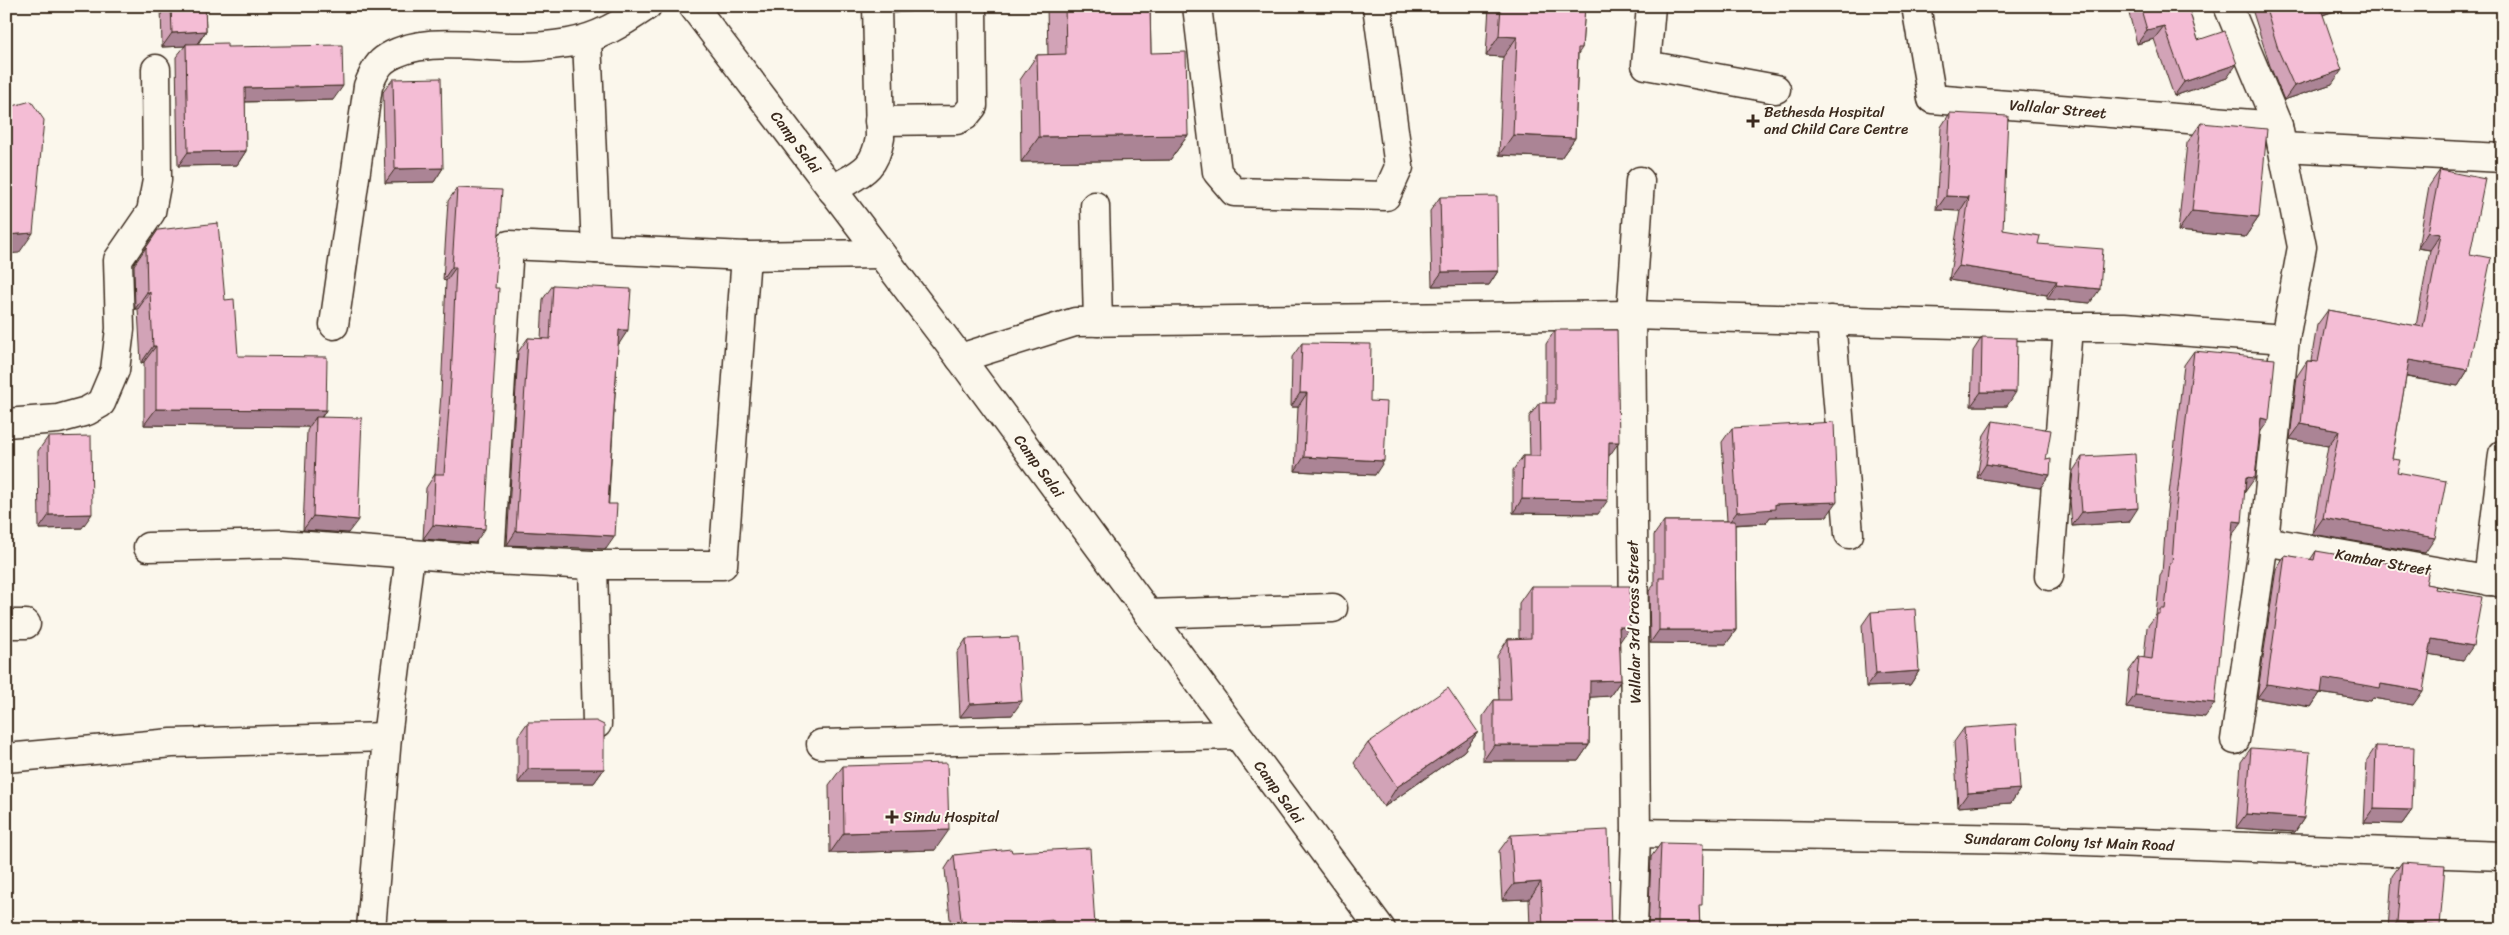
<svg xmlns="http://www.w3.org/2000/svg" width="2509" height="935" viewBox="0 0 2509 935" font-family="Sriracha,sans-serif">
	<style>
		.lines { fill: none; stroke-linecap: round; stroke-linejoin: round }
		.minor-casing { stroke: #3b2a1e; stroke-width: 31 }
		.major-casing { stroke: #3b2a1e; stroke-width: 31 }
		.minor { stroke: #fbf7ec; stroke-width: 28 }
		.major { stroke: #fbf7ec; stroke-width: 28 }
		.wall { fill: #d2a3b7; stroke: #3b2a1e }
		.shaded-wall { fill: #ab8495; stroke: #3b2a1e }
		.building { fill: #f4bdd5; stroke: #3b2a1e }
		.poi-dot { fill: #3b2a1e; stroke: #fbf7ec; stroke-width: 2 }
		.labels { text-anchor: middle; stroke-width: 4; stroke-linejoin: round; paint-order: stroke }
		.street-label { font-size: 15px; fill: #3b2a1e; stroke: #fbf7ec }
		.poi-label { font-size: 15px; fill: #3b2a1e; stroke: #fbf7ec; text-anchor: start }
	</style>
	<rect width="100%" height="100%" fill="#fbf7ec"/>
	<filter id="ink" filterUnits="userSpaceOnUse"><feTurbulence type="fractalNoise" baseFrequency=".02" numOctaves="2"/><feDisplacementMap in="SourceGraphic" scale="10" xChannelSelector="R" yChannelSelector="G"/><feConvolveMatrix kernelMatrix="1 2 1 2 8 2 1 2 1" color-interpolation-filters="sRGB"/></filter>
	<g filter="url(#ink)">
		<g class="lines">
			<g class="minor-casing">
				<g id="minor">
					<path d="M1197,6l20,166 17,20 152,4 13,-29 -22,-161"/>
					<path d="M1651,6l-5,59 130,24"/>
					<path d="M1916,6l16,93 346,27"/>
					<path d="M2228,6l50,120 24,121 -17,92 -21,202 -29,199"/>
					<path d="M587,39l9,210"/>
					<path d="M879,121l78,-1 8,-4 8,-10 -1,-100"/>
					<path d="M2282,147l221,11"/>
					<path d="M832,190c27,-17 42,-18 48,-52l-3,-132"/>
					<path d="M1095,206l3,116"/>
					<path d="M1831,320l18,214"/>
					<path d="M334,325l34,-239c4,-9 8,-20 16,-26 36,-26 97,-12 139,-13 15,0 31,-2 45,-4 31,-5 54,-20 79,-37"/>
					<path d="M960,358l115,-36 556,-7 437,12h56l161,12"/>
					<path d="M6,423l52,-4 29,-8 14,-8 14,-33 5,-41 -2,-69 33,-48 6,-32 -1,-111"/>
					<path d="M2264,541l239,42"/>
					<path d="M148,547l134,-3 208,16 103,5h130l23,-309"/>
					<path d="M490,560l19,-315 237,11 135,-2"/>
					<path d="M593,565l4,159"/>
					<path d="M2049,576l19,-249"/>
					<path d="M2488,581l15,-127"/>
					<path d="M1148,614l185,-6"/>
					<path d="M6,624h20"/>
					<path d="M821,744l416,-9"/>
					<path d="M6,758l166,-15 215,-6"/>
					<path d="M1636,833l390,6 477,17"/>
					<path d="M371,929l16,-192 23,-182"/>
					<path d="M1633,929l3,-96 -5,-518 9,-134"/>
				</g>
			</g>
			<g class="major-casing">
				<path id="major" d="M693,6l267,352 421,571"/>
			</g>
			<use href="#minor" class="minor"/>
			<use href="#major" class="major"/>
		</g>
		<g class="wall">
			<path d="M161,6h44l1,25 -8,13 29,3 106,53 -88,2 1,49 -9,14 -59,1 -2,-109 9,-11 -23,1z"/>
			<path d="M892,6h65l-1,2 -63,5z"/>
			<path d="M1047,6h103l1,47 37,82 -18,25 -149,2 -1,-82 17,-25h11z"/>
			<path d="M1489,6h96l-3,42 -4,6 -3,84 -14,20 -62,-3 4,-98 -17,-1z"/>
			<path d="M2127,6h61l10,34 29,38 -53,18 -20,-57 -17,5z"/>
			<path d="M2251,6h98l-26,9 9,69 -48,16 -14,-34z"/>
			<path d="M393,79l50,89 -9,14 -49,1 -2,-91z"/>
			<path d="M1950,113l53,117 35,14 52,59 -43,-4v-4l-98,-15 11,-69 -24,-1 5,-83z"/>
			<path d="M2201,123l58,94 -14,20 -67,-6 9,-88z"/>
			<path d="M2440,170l30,84 -2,116 -10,16 -52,-9 -14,82 33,94 -113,-19 16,-88 -38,-7 7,-63 10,-15h4l6,-36 11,-15 88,16 14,-76 -12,-2 11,-62z"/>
			<path d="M457,188l18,355 -52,-4 3,-51 9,-14 6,-80 5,-113 -3,-1 5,-79z"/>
			<path d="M1440,197l58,74 -9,14 -57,1 -2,-75z"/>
			<path d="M158,230l67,70 13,56 88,54 -4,7 26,116 -45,-3 4,-99 2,-4 -165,-2v-63l-3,1 -3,-54h-3l-1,-44z"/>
			<path d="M553,285l75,45 -10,14 -12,205 -99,-4 11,-193 10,-14 13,1 2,-40z"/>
			<path d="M1555,330l55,125h-1l-11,59 -85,-1v-43l10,-14h7l-1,-39 10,-14h7v-59z"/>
			<path d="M1982,337l25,69h-36l2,-55z"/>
			<path d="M1302,343l68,58 5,74 -80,-4 3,-64h-7l1,-50z"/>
			<path d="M2194,351l65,83 -14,57 -13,44 -27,182 -79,-9 3,-37 10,-14 5,1 3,-31 9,-12 4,-39 2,-3 4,-53 18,-155z"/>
			<path d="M1993,421l57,54 -10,13 -63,-10 7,-43z"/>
			<path d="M1732,428l95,88 -57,1 -4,6 -31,2 1,105 -10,14 -76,-1 -1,-52 5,-6v-50l10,-14h63l-5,-79z"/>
			<path d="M48,437l34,91 -43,1 -1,-78z"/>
			<path d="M2082,457l47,65 -57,4 -2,-25 3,-30z"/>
			<path d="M2316,551l110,33 9,5 28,71 -34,-6 -16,51 -40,-7 -3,3 -50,-8 -9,14 -54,-9 19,-129 9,-14 25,5z"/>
			<path d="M1531,586l88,56 2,38 -11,16 -20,1 -1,48 -11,16h-95v-45l11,-16h5l-2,-44 11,-17h11v-36z"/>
			<path d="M1871,612l48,59 -9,14 -44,2 -4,-62z"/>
			<path d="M966,639l46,76 -52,2 -3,-64z"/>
			<path d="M528,722l76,47 -10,14h-76v-47z"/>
			<path d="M1964,728l56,61 -9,14 -53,4 -4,-65z"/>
			<path d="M1478,732l-14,19 -80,56 -30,-44 14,-20z"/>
			<path d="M2376,746l36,64 -10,14 -38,-1 3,-63z"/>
			<path d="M2251,748l53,70 -9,14 -59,-4 5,-66z"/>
			<path d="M843,766l92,84 -105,3 -1,-68z"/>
			<path d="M1511,835l100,94h-81l-1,-30 -27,1 -3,-49z"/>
			<path d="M1661,843l38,65 1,21h-52l3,-72z"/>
			<path d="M1012,852l81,77h-142l-6,-60 9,-14z"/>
			<path d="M2402,862l38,64 -2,3h-50l4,-53z"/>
		</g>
		<g class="shaded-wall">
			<path d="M898,6h59l-1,2 -63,5z"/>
			<path d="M2318,6h31l-39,13z"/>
			<path d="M2164,26l-10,13 -17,5 10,-14z"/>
			<path d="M206,31l-10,14 -10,-1 -1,2 -23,1 10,-14z"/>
			<path d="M1499,36l18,1 -14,20 -17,-1z"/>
			<path d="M2237,64l-10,14 -53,18 10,-14z"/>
			<path d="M2342,70l-10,14 -48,16 10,-14z"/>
			<path d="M343,86l-10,14 -98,2 10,-14z"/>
			<path d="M1188,135l-18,25 -149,2 18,-25z"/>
			<path d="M1513,135l62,3 -14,20 -62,-3z"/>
			<path d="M246,151l-9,14 -59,1 10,-14z"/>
			<path d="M443,168l-9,14 -49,1 10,-14z"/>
			<path d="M1946,196l23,1 -9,14 -24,-1z"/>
			<path d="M2192,211l67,6 -14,20 -67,-6z"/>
			<path d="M2428,232l13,2 -11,16 -12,-2z"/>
			<path d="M33,233l-14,20 -13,1v-19z"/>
			<path d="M1959,266l98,15 -10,14 -98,-15z"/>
			<path d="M452,267h4l-10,14 -3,-1z"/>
			<path d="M1498,271l-9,14 -57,1 10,-14z"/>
			<path d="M2056,285l44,4 -10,14 -43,-4z"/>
			<path d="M147,292h3l-12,17h-3z"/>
			<path d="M619,330h9l-9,14h-10z"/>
			<path d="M153,346h3l-12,16 -3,1z"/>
			<path d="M2409,360l59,10 -10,16 -60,-11z"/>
			<path d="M1981,392h35l-9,14h-36z"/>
			<path d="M1300,393h7l-9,14h-7z"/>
			<path d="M156,409l170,1 -10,15v-8l-7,10 -165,-2z"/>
			<path d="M2261,418l8,2 -10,14z"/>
			<path d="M2301,424l38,7 -11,15 -38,-7z"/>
			<path d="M1609,442h10l-9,13 -11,1z"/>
			<path d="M1304,457l80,4 -9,14 -80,-4z"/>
			<path d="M1986,464l64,11 -10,13 -63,-10z"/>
			<path d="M2246,477l9,1 -10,14z"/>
			<path d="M1522,499l86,1 -10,14 -85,-1z"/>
			<path d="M1837,502l-10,14 -57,1 -4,6 -39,2 10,-13 38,-8z"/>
			<path d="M2138,508l-9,14 -57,4 10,-14z"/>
			<path d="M92,514l-10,14 -43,1 10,-14z"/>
			<path d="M313,516l45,4 -10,13 -45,-3z"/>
			<path d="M2323,518l112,20 -10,15 -113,-19z"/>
			<path d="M2233,521l9,1 -10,13 -8,-1z"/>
			<path d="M433,525l52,4 -10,14 -52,-4z"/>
			<path d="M516,531l99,5 -9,13 -99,-4z"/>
			<path d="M1619,627h11l-11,16z"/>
			<path d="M1659,630h77l-10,14 -76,-1z"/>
			<path d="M2432,639l41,7 -10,14 -41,-7z"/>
			<path d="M1919,671l-9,14 -44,2 10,-13z"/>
			<path d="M2323,678l58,6 42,7 -10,14 -40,-7 -3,3 -50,-8 -9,14 -54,-9 10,-14z"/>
			<path d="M1621,680l-11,16 -32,2 12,-17z"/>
			<path d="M2135,695l80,8 -10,14 -79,-9z"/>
			<path d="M1022,701l-10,14 -52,2 10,-13z"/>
			<path d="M1478,732l-14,19 -80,56 13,-20z"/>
			<path d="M1494,745h95l-11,16h-95z"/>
			<path d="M528,769h76l-10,14h-76z"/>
			<path d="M2020,789l-9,14 -53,4 10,-14z"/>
			<path d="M2374,809l38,1 -10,14 -38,-1z"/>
			<path d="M2246,814l58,4 -9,14 -59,-4z"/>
			<path d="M949,830l-14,20 -105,3 14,-20z"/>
			<path d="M1541,882l-12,17 -27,1 12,-16z"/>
			<path d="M1053,920l-6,9h-83z"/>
			<path d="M2397,922l43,4 -2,3h-46z"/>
			<path d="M1095,926l-2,3h-39z"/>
		</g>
		<g class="building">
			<path d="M171,6h34l1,25 -34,2z"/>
			<path d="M1065,6h85l1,47 35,-1 2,83 -149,2 -2,-82 29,-1z"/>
			<path d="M1501,6h84l-3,42h-4l-3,90 -62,-3 4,-98 -18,-1z"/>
			<path d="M2140,6h48l10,34 27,-9 12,33 -53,18 -20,-56 -17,4z"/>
			<path d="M2265,6h55l22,64 -48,16 -15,-34z"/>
			<path d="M227,43v4l115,-2 1,41 -98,2 1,63 -58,1 -2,-108z"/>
			<path d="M441,78l2,90 -48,1 -2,-90z"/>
			<path d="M31,101l13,19 -11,113 -27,2v-127z"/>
			<path d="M1950,113l58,3 -5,114 37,6 -2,8 65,5 -3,40 -44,-4 1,-4 -98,-15 10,-69 -23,-1z"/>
			<path d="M2201,123l66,6 -8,88 -67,-6z"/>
			<path d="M2440,170l45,9 -15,75 21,4 -23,112 -59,-10 -17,99 8,1 -3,12 49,9 -11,57 -112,-20 16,-87 -38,-7 6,-63 11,1 10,-52 95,17 18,-93 -13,-2z"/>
			<path d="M457,188l45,2 -7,98h4l-14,241 -52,-4 2,-51h9l7,-94 5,-113h-4z"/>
			<path d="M1497,196l1,75 -56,1 -2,-75z"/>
			<path d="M218,223l7,77 9,-1 4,57 89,1 -1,53 -170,-1v-63h-3l-3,-54h-3l-1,-44 12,-18z"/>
			<path d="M553,285l78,4 -3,41h-9l-7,110 -4,64h9l-2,32 -99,-5 12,-193 22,1z"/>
			<path d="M1555,330h62l2,112h-10l-1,58 -86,-1 1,-43h17l-1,-53h16z"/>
			<path d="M1982,337l35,1 -1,54h-35z"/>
			<path d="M1302,343l69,1 -1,57 17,1 -3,59 -80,-4 3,-64h-7z"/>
			<path d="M2194,351l81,8 -6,61 -8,-2 -6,60 -9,-1 -4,45 -9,-1 -18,182 -80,-8 4,-38 13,2 5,-45h3v-5h5l5,-46h2l4,-57z"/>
			<path d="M316,417l46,1 -4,102 -45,-4z"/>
			<path d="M1993,421l58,9 -5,30 5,-1 -1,16 -64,-11z"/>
			<path d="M1834,422l3,80 -62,2v5l-38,3 -5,-84z"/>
			<path d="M91,436l1,78 -43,1 -1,-78z"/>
			<path d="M2135,454l3,54 -56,4 -2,-25 2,-30z"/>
			<path d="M1664,521h71l1,109h-77v-52h5z"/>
			<path d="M2316,551l113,19 -3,14 10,2 -1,3 47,8 -9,49 -41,-7 -9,52 -42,-7 -1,4 -57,-10 -2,15 -54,-9 18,-129 29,5z"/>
			<path d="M1531,586h99v41h-11l2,53 -31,1 -1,64h-95v-45h17l-3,-61 23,-1z"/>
			<path d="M1915,609l4,62 -43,3 -5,-62z"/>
			<path d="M1018,637l4,64 -52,3 -4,-65z"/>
			<path d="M1448,688l30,44 -81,55 -29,-44z"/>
			<path d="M596,721l8,4v44h-76v-47z"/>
			<path d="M2016,724l4,65 -52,4 -4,-65z"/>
			<path d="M2376,746l38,1 -2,63 -38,-1z"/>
			<path d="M2251,748l59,4 -6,66 -58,-4z"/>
			<path d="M947,763l2,67 -105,3 -1,-67z"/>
			<path d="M1608,830l3,99h-68l-2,-47 -27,2 -3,-49z"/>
			<path d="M1661,843l42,1 -1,61h-3l1,24h-42v-12z"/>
			<path d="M1090,848l5,78 -41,3 -1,-9 -91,9 -8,-74 57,-6 1,3z"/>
			<path d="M2402,862l43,3 -5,61 -43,-4z"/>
		</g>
	</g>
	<g class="poi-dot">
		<path d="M1750.5 113.5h5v5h5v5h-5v5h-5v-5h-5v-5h5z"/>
		<path d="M889.5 809.5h5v5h5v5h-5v5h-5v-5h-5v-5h5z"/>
	</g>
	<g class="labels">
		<g class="street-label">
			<text transform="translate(2058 109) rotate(5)" y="5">Vallalar Street</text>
			<text transform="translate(796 142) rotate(53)" y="5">Camp Salai</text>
			<text transform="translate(1039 466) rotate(54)" y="5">Camp Salai</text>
			<text transform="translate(2383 562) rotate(10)" y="5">Kambar Street</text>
			<text transform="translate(1634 622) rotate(-91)" y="5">Vallalar 3rd Cross Street</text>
			<text transform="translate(1279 792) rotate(54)" y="5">Camp Salai</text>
			<text transform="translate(2069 842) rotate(2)" y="5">Sundaram Colony 1st Main Road</text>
		</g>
		<g class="poi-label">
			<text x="1764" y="117">Bethesda Hospital<tspan x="1764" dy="17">and Child Care Centre</tspan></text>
			<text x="903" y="822">Sindu Hospital</text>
		</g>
	</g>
	<rect width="2509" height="935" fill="none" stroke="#fbf7ec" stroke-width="25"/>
	<rect x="12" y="12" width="2484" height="910" fill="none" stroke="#3b2a1e" stroke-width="2" filter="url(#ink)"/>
</svg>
